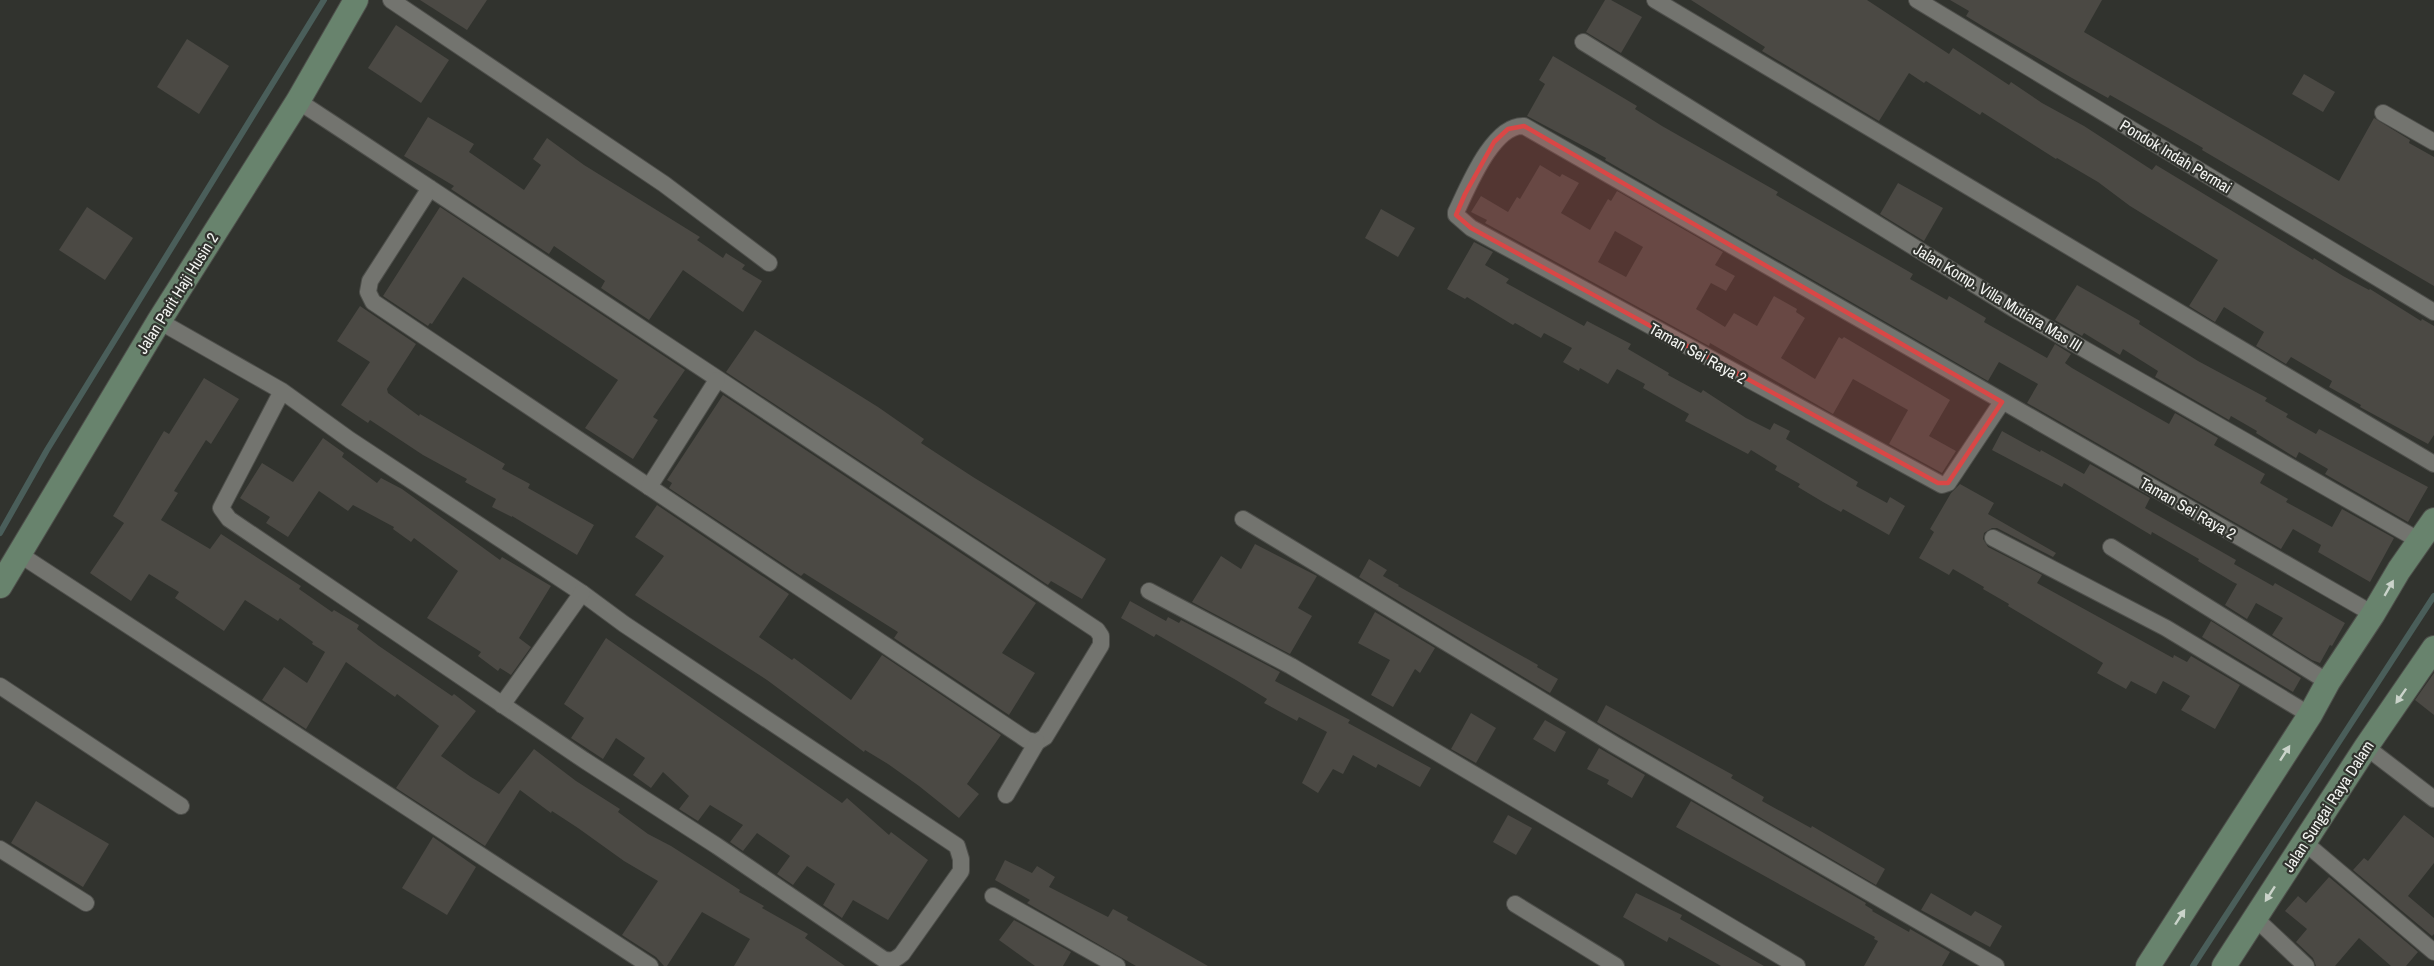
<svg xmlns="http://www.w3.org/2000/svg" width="2434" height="966" viewBox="0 0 2434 966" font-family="'Archivo Narrow',sans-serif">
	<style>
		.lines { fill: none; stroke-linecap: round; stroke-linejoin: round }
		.stream { stroke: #4a5e5a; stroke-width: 6 }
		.building { fill: #4b4944; fill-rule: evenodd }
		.street-casing { stroke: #4e4f4b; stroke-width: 18 }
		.secondary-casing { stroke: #4e4f4b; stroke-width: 26 }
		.street { stroke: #73746f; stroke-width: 16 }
		.secondary { stroke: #68836d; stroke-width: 24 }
		.oneway { fill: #cad3ca }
		.marked { fill: #da4746; fill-opacity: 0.2; stroke: #da4746; stroke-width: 4.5; stroke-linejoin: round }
		.labels { text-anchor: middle; stroke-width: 4.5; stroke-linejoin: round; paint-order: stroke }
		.street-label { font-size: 16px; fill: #f4f5f2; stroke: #31332e }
	</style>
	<rect width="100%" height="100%" fill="#31332e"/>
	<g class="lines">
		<g class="stream">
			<path d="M0,533l47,-83 277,-450"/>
			<path d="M2193,966l241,-370"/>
		</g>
	</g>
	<g class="building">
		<path d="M420,0h67l-20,30z"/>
		<path d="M1605,0h6l31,17 -21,36 -35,-21z"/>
		<path d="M1691,0h176l82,54 4,-6 56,37 2,-3 31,21 42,23 68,44 4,-5 157,95 1,-2 29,18 26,14 1,-1 51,32 1,-2 12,7v109l-6,9 -68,-37 1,-2 -32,-18 3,-6 -41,-24 -5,7 -30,-18 8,-14 -40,-25 -9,15 -26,-16 29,-46 -88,-54 -32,-24 -41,-24 -1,1 -74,-47 -2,3 -54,-34 -2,2 -15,-10 -30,48 -117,-70 3,-4z"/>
		<path d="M1950,0h152l-18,32 255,149 35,-63 36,22 -1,3 25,14v129l-232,-136 1,-2 -33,-19 -60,-34 -2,3 -36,-20 -88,-51 -18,-11 3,-5z"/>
		<path d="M396,25l53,35 -28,43 -53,-35z"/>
		<path d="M187,39l42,27 -30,48 -42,-27z"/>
		<path d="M1553,56l84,50 -2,3 27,17 116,66 -2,3 137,79 -3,5 37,21 2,-4 37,22 -2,4 63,36 8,-14 16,10 -6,9 7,5 69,40 28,16 6,-11 43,25 -4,7 51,29 -5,9 28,16 -2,3 46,25 10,-18 52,29 -24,44 -52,-30 3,-7 -28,-16 -12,20 -254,-146 11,-19 -39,-22 -11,19 -383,-221 1,-2 -79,-42 18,-32 -6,-4z"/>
		<path d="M2304,74l31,18 -12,20 -31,-18z"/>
		<path d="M428,117l46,27 -5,8 55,38 17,-25 -8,-6 14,-21 37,27 116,72 -3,3 26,18 3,-5 19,12 -3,4 20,12 -19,31 -60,-42 -34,50 -48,-32 4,-7 -51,-35 -5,8 -98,-65 3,-3 -50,-30z"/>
		<path d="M1540,165l20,12 2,-3 17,9 -18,30 29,17 18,-31 3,2 6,-10 106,61 -8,13 20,11 -9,15 -15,-8 -15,26 29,18 9,-14 23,13 17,-30 23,13 -1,3 9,6 -24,40 34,21 24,-42 3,2 2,-2 106,63 -21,36 27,15 -14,22 -53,-29 19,-34 -55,-31 -20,35 -123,-71 -1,3 -224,-123 2,-3 -16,-8 10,-16 27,16 9,-15 3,2zM1615,231l28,16 -17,30 -28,-15z"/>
		<path d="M1898,183l45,25 -19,33 -44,-27z"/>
		<path d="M87,207l46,31 -28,42 -46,-30z"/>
		<path d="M440,207l245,163 -32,47 5,3 -25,39 -48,-31 33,-48 -155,-103 -31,47 -2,-1 -2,3 -45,-30z"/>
		<path d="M1381,209l34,19 -17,29 -33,-19z"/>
		<path d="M1474,242l19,10 -8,13 24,14 -3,4 78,43 3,-5 44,23 -3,5 41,24 -1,2 33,18 2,-3 43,28 24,12 4,-7 16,8 -4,8 72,43 -2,4 31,17 3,-6 15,9 -16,29 -46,-26 -2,3 -18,-10 -25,-15 2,-3 -25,-14 2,-4 -26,-16 -3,4 -63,-33 4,-7 -46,-26 2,-4 -28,-15 -9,15 -28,-16 -1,3 -16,-9 9,-14 -28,-15 -3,5 -26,-15 -2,2 -46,-28 -2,2 -18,-10z"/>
		<path d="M2077,285l63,36 -1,3 59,37 69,37 -2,3 23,13 -2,3 30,17 3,-5 109,58 -20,35 -83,-48 3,-5 -29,-17 -3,6 -40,-25 1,-2 -26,-15 -2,4 -74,-43 3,-6 -35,-22 -3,6 -36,-22 -2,3 -27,-16z"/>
		<path d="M360,306l56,38 -29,45 1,4 31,23 1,-2 85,50 -3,5 28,15 -2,4 66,37 -17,30 -65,-39v1l-20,-10 4,-8 -31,-17 2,-3 -44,-24 -53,-35 -2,3 -27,-18 29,-43 -33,-21z"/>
		<path d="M755,330l123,77 46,32 -3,4 52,34 133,82 -24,40 -31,-18 -3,4 -322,-213z"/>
		<path d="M204,378l35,21 -28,45 -5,-4 -32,51 4,2 -17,27 49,29 11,-15 80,52 -2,3 33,23 2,-2 25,15 -2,4 22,17 73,50 2,-2 22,17 -35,45 30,21 28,17 35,-45 42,32 44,28 -2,3 30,22 23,12 69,44 -1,2 25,14 -2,2 46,26 -3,4 40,28h-111l16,-27 -48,-27 -35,54h-3l-8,-9 -34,-22 36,-54 -34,-20 -46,-33 -26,-17 -1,2 -31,-23 -35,56 -89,-58 43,-62 -42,-32 -2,3 -49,-35 -40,67 -44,-29 22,-33 23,16 18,-31 -13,-8 1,-2 -33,-24 -2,3 -33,-21 -21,31 -49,-33 4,-6 -30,-18 -18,27 -41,-28 34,-50 -11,-7 51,-85 5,3z"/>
		<path d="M723,395l313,208 -34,50 33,20 -26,42 -115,-77 4,-6 -94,-59 -3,3 -132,-88 3,-5 -5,-3z"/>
		<path d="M2002,431l38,21 1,-2 43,24 6,-10 60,34 -5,10 91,52 -2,4 39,22 2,-3 70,40 -13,23 -2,-1 -10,18 -8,-3 -40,-25 11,-17 -27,-15 -9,16 -22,-14 12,-21 -4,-2 -35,-21 1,-2 -47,-27 -1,3 -87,-52 -2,4 -70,-37z"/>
		<path d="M323,438l21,15 -2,4 35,26 4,-5 21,11 98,71 2,-3 49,29 -32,52 12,9 -20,28 -11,-7 -2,3 -20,-15 3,-4 -54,-34 31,-47 -44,-33 -3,4 -18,-13 1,-2 -41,-22 -5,6 -29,-20 -31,46 -22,-14 4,-6 -30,-19 22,-35 31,19z"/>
		<path d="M1960,484l34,19 -6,11 68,39 -3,4 -56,-29h-5l-8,5 -1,6 5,8 54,28 -5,8 136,75 1,-3 13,7 4,-6 49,29 -25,44 -34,-19 9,-14 -27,-15 -7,13 -25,-13 -5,8 -29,-16 6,-10 -95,-57 1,-2 -26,-15 1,-2 -31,-18 -4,6 -30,-17 15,-26 -4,-3 21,-36z"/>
		<path d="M657,505l132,89 -30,43 33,23 2,-2 57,42 31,-45 119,80 -34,49 12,10 -20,24 -40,-32 -31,-22 -23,-14 -1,2 -97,-72 -132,-85 29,-39 -29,-19z"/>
		<path d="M1255,544l62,32 -19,32 14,8 -22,38 -98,-52 29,-46 20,13z"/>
		<path d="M1369,559l18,11 -4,6 16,9 -1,1 140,79 -1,2 21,12 -8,14 -191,-116z"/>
		<path d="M1130,601l36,20 2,-4 11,6 2,-3 99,52 -5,9 75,39 -2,3 83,45 -11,19 -42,-23 -2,4 -23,-13 -10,19 -10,-5 -15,24 -16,-10 25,-51 -28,-15 -2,4 -33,-18 3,-4 -31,-19 -80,-46 -2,3 -33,-19z"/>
		<path d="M1375,612l60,36 -15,25 -5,-4 -22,38 -22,-12 19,-35 -32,-17z"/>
		<path d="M2211,621l90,57 -8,14 -91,-55z"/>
		<path d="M606,638l236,165 5,-5 42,37 2,-3 37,28 -40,60 -35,-20 -11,18 -19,-13 12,-21 -28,-18 -14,19 -16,-11 13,-18 -33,-23 -14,18 -13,-9 13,-17 -33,-20 -12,16 -19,-12 10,-13 -26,-24 -12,16 -18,-13 12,-17 -29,-20 -13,21 -32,-21 13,-20 -20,-14z"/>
		<path d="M2434,673v42l-19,-15z"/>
		<path d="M1606,705l127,70 -2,3 33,19 -2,4 49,27 1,-2 73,43 -9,16 -279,-163z"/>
		<path d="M1471,713l25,15 -20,35 -25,-14z"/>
		<path d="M1545,720l21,12 -11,20 -22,-13z"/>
		<path d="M1599,748l46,27 -13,23 -25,-14 2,-4 -22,-11z"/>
		<path d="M36,801l73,43 -26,43 -72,-44z"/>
		<path d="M1691,801l175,102 -1,2 8,5 -1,1 37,21 1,-3 40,23 -8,14h-78l14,-25 -4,-2 1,-2 -199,-110z"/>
		<path d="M1508,815l24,13 -16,27 -23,-13z"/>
		<path d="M2404,815l30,23v25l-26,33 26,22v16l-2,2 -79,-66 11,-12 4,3z"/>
		<path d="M433,837l43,30 -29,48 -45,-27z"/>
		<path d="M1005,860l27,13 5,-7 18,11 -6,10 59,30 5,-8 15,8 -1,3 81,46h-72l-109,-63 3,-3 -35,-20z"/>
		<path d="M2329,877l89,75 -12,14h-15l-32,-28 -24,28h-19l-3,-8 -17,-16 11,-13 -22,-18 13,-15 8,7z"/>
		<path d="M1636,893l46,22 -2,4 84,47h-43l-52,-29 -2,5 -44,-25z"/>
		<path d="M1931,893l40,23 4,-5 27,15 -12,21 -69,-37z"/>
		<path d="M1014,920l57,32 -8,14h-28l-36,-26z"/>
	</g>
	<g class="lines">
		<g class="street-casing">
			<g id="street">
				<path d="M391,0l273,184 105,79"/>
				<path d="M1655,0l779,464"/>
				<path d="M1917,0l517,312"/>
				<path d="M1583,42l431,267 406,232"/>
				<path d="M298,101c267,175 532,353 799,529l4,6v9l-56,92 -8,5 -10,-2 -654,-438 -5,-10 2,-11 60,-93"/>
				<path d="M2383,113l51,29"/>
				<path d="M159,321l123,70 68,49 232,153 42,31 333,222 4,13v12l-59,83c-7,6 -11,8 -19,5l-166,-113 -133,-86 -355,-241 -8,-11 61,-117"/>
				<path d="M2002,402l-54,81 -6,2 -471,-257 -15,-13v-3c12,-25 37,-88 68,-86l849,488"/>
				<path d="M649,487l68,-107"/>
				<path d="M1243,519l372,226 381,221"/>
				<path d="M1993,538l173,90 144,87"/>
				<path d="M2111,547l217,135"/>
				<path d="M19,554l631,412"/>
				<path d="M1149,591l142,75 506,300"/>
				<path d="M0,686l181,120"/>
				<path d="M502,705l80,-112"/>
				<path d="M2366,747l68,52"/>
				<path d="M1006,795l31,-53"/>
				<path d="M2304,842l130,110"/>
				<path d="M0,849l86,54"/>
				<path d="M993,896l124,70"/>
				<path d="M1515,904l101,62"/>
				<path d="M2255,918l51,48"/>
			</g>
		</g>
		<g class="secondary-casing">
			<g id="secondary">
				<path d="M0,586l159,-265 139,-220 58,-101"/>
				<path d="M2148,966l162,-251 18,-33 45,-68 26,-44 35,-50"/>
				<path d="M2224,966l142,-219 68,-99"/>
			</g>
		</g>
		<use href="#street" class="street"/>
		<use href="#secondary" class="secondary"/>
	</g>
	<defs><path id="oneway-solid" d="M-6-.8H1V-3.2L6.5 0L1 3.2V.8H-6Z" transform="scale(1.5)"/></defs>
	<g class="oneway">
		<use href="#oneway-solid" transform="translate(2389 588) rotate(-60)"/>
		<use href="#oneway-solid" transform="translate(2401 696) rotate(125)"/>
		<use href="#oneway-solid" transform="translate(2285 753) rotate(-57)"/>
		<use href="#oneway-solid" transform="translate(2270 894) rotate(123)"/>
		<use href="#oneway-solid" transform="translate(2180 917) rotate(-57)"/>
	</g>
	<path class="marked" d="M1524,126l478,276 -54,81h-10l-467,-255 -15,-13 9,-21 29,-52 14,-13z"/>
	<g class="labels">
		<g class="street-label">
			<text transform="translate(2176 156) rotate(31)" y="6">Pondok Indah Permai</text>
			<text transform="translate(177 293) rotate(-58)" y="6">Jalan Parit Haji Husin 2</text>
			<text transform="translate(1998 297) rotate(31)" y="6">Jalan Komp. Villa Mutiara Mas III</text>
			<text transform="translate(1698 353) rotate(29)" y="6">Taman Sei Raya 2</text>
			<text transform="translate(2188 508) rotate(30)" y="6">Taman Sei Raya 2</text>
			<text transform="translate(2328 806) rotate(-57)" y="6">Jalan Sungai Raya Dalam</text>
		</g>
	</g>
</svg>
